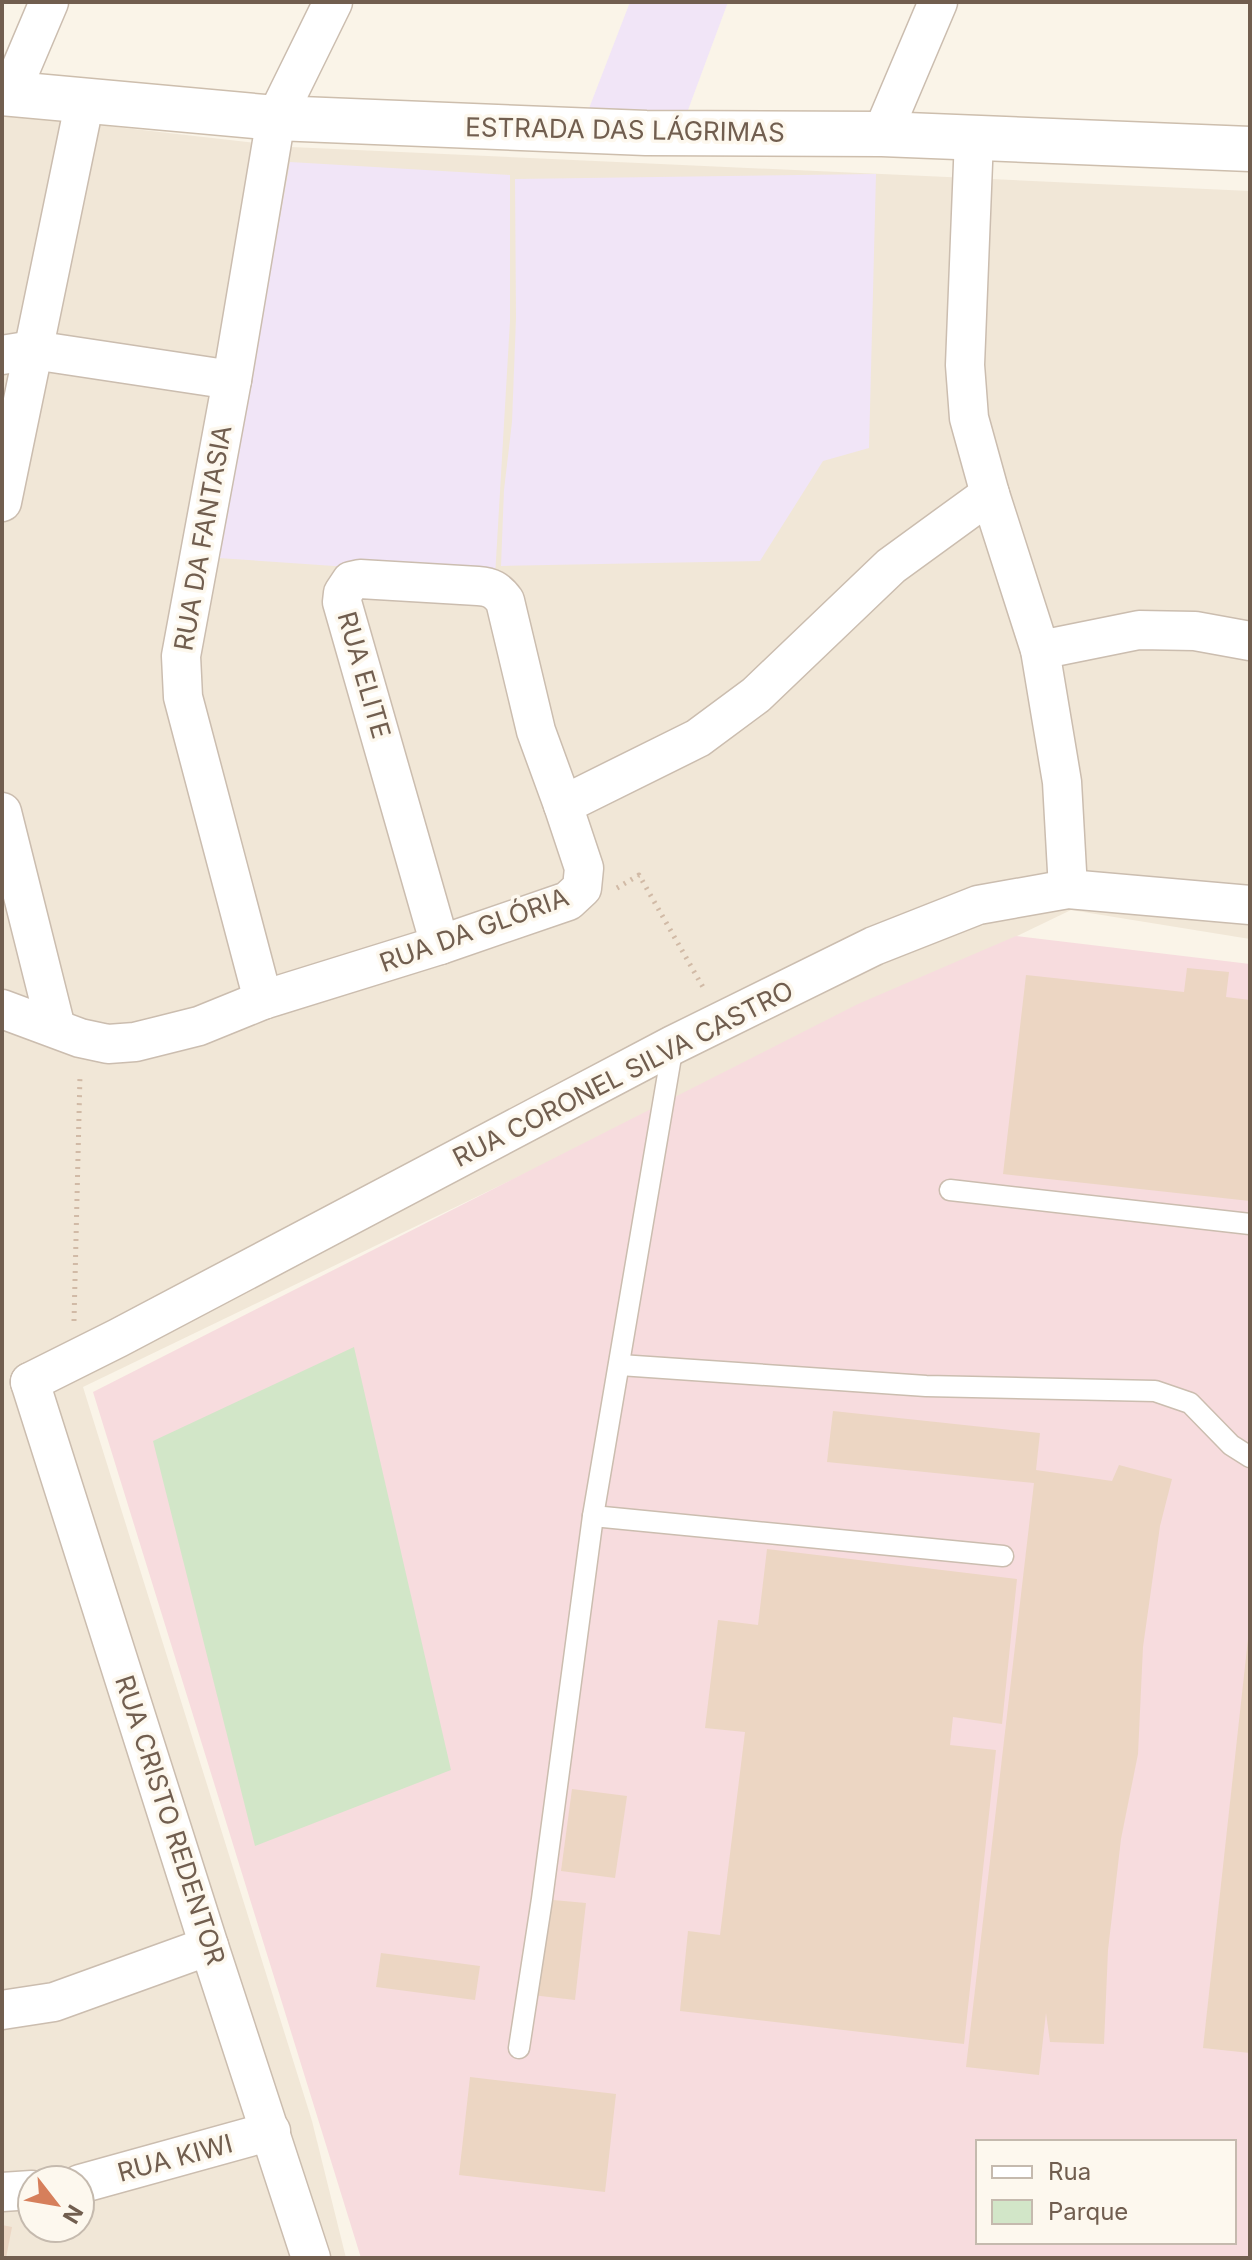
<svg xmlns="http://www.w3.org/2000/svg" width="1252" height="2260" viewBox="0 0 1252 2260" font-family="Inter,sans-serif">
	<style>
		.residential { fill: #f1e7d7; fill-rule: evenodd }
		.education { fill: #f1e5f7 }
		.medical { fill: #f7dcde; fill-rule: evenodd }
		.green { fill: #d2e6c8 }
		.building { fill: #ecd6c3 }
		.lines { fill: none; stroke-linecap: round; stroke-linejoin: round }
		.service-casing { stroke: #cbbdaf; stroke-width: 23 }
		.minor-casing { stroke: #cbbdaf; stroke-width: 41 }
		.secondary-casing { stroke: #cdbead; stroke-width: 47 }
		.path { stroke: #d1baa6; stroke-width: 5; stroke-dasharray: 2 6; stroke-linecap: butt }
		.service { stroke: #fff; stroke-width: 20 }
		.minor { stroke: #fff; stroke-width: 38 }
		.secondary { stroke: #fff; stroke-width: 44 }
		.labels { text-anchor: middle; stroke-width: 7; stroke-linejoin: round; paint-order: stroke }
		.street-label { font-size: 26px; fill: #715e4f; stroke: #fdf8ee }
	</style>
	<rect width="100%" height="100%" fill="#faf4e8"/>
	<path class="residential" d="M2,114l289,33 959,44v748l-179,-29 -988,477 229,734 34,137h-344zM32,2180h48v48h-48z"/>
	<g class="education">
		<path d="M630,2h98l-40,108 -100,1z"/>
		<path d="M290,162l220,13v146l-15,256 -277,-19z"/>
		<path d="M876,174l-7,274 -46,13 -63,100 -259,5 3,-76 8,-68 4,-104 -1,-139z"/>
	</g>
	<path class="medical" d="M1016,936l234,28v1294h-889l-268,-866 765,-388zM978,2142h256v100h-256z"/>
	<path class="green" d="M354,1347l97,423 -196,76 -102,-405z"/>
	<g class="building">
		<path d="M1187,968l42,4 -3,25 24,3v201l-247,-27 23,-199 158,17z"/>
		<path d="M833,1411l207,22 -4,37 76,11 7,-16 53,14 -12,47 -17,121 -5,107 -17,85 -13,111 -4,94 -54,-2 -4,-29 -7,62 -73,-8 68,-584 -207,-21z"/>
		<path d="M767,1549l250,30 -15,145 -49,-7 -3,28 46,5 -32,294 -284,-33 8,-80 32,4 25,-203 -40,-4 13,-108 40,5z"/>
		<path d="M1248,1639h2v414l-47,-5z"/>
		<path d="M572,1789l55,7 -12,82 -54,-7z"/>
		<path d="M542,1899l44,4 -11,97 -43,-5z"/>
		<path d="M381,1953l99,13 -5,34 -99,-13z"/>
		<path d="M470,2077l146,17 -11,98 -146,-17z"/>
		<path d="M2,2225l10,2 -6,31h-4z"/>
	</g>
	<g class="lines">
		<g class="service-casing">
			<g id="service">
				<path d="M950,1190l300,34"/>
				<path d="M620,1365l306,21 229,5 35,12 41,42 19,12"/>
				<path d="M593,1516l410,40"/>
				<path d="M519,2048l23,-149 51,-383 80,-471"/>
			</g>
		</g>
		<g class="minor-casing">
			<g id="minor">
				<path d="M10,94l39,-92"/>
				<path d="M882,134l56,-132"/>
				<path d="M974,138l-9,227 4,53 21,76 50,156 22,132 6,107"/>
				<path d="M2,355l31,-5 199,30"/>
				<path d="M2,502l83,-402"/>
				<path d="M1040,650l99,-20 56,1 55,10"/>
				<path d="M2,812l54,216"/>
				<path d="M440,945l-98,-343 1,-9 8,-12 9,-2 118,7c13,1 19,4 27,15l31,130 27,74"/>
				<path d="M263,1000l-80,-303 -2,-41 51,-276 44,-262 57,-116"/>
				<path d="M2,1009l78,29 28,6 27,-2 64,-16 64,-26 177,-55 128,-44 14,-13 2,-20 -21,-63 135,-67 58,-43 135,-129 99,-72"/>
				<path d="M30,1382l88,-44 555,-293 201,-99 104,-41 90,-16 182,16"/>
				<path d="M30,1382l179,564 102,312"/>
				<path d="M2,2010l52,-8 155,-56"/>
				<path d="M80,2184l191,-53"/>
				<path d="M2,2192l30,-2"/>
			</g>
		</g>
		<g class="secondary-casing">
			<path id="secondary" d="M2,93l274,25 370,15 236,1 368,15"/>
		</g>
		<g class="path">
			<path d="M617,888l22,-13 65,114"/>
			<path d="M74,1321l6,-246"/>
		</g>
		<use href="#service" class="service"/>
		<use href="#minor" class="minor"/>
		<use href="#secondary" class="secondary"/>
	</g>
	<g class="labels">
		<g class="street-label">
			<text transform="translate(625 130) rotate(1)" y="9">ESTRADA DAS LÁGRIMAS</text>
			<text transform="translate(203 538) rotate(-80)" y="9">RUA DA FANTASIA</text>
			<text transform="translate(364 675) rotate(74)" y="9">RUA ELITE</text>
			<text transform="translate(474 930) rotate(-20)" y="9">RUA DA GLÓRIA</text>
			<text transform="translate(623 1074) rotate(-27)" y="9">RUA CORONEL SILVA CASTRO</text>
			<text transform="translate(170 1820) rotate(72)" y="9">RUA CRISTO REDENTOR</text>
			<text transform="translate(175 2158) rotate(-15)" y="9">RUA KIWI</text>
		</g>
	</g>
	<rect width="1252" height="2260" fill="none" stroke="#715e4f" stroke-width="8"/>
	<rect x="976" y="2140" width="260" height="104" fill="#fdf8ee" stroke="#c5baae" stroke-width="2"/>
	<rect x="992" y="2166" width="40" height="12" fill="#ffffff" stroke="#c5baae" stroke-width="2"/>
	<text x="1048" y="2180" font-size="24" fill="#715e4f">Rua</text>
	<rect x="992" y="2200" width="40" height="24" fill="#d2e6c8" stroke="#c5baae" stroke-width="2"/>
	<text x="1048" y="2220" font-size="24" fill="#715e4f">Parque</text>
	<g transform="translate(56 2204) rotate(121)"><circle r="38" fill="#fdf8ee" stroke="#c5baae" stroke-width="2"/>
	<path d="M0-6L14 30L0 20L-14 30Z" fill="#d67f5b"/>
	<text y="-12" font-size="22" font-weight="bold" text-anchor="middle" fill="#715e4f">N</text>
	</g>
</svg>
